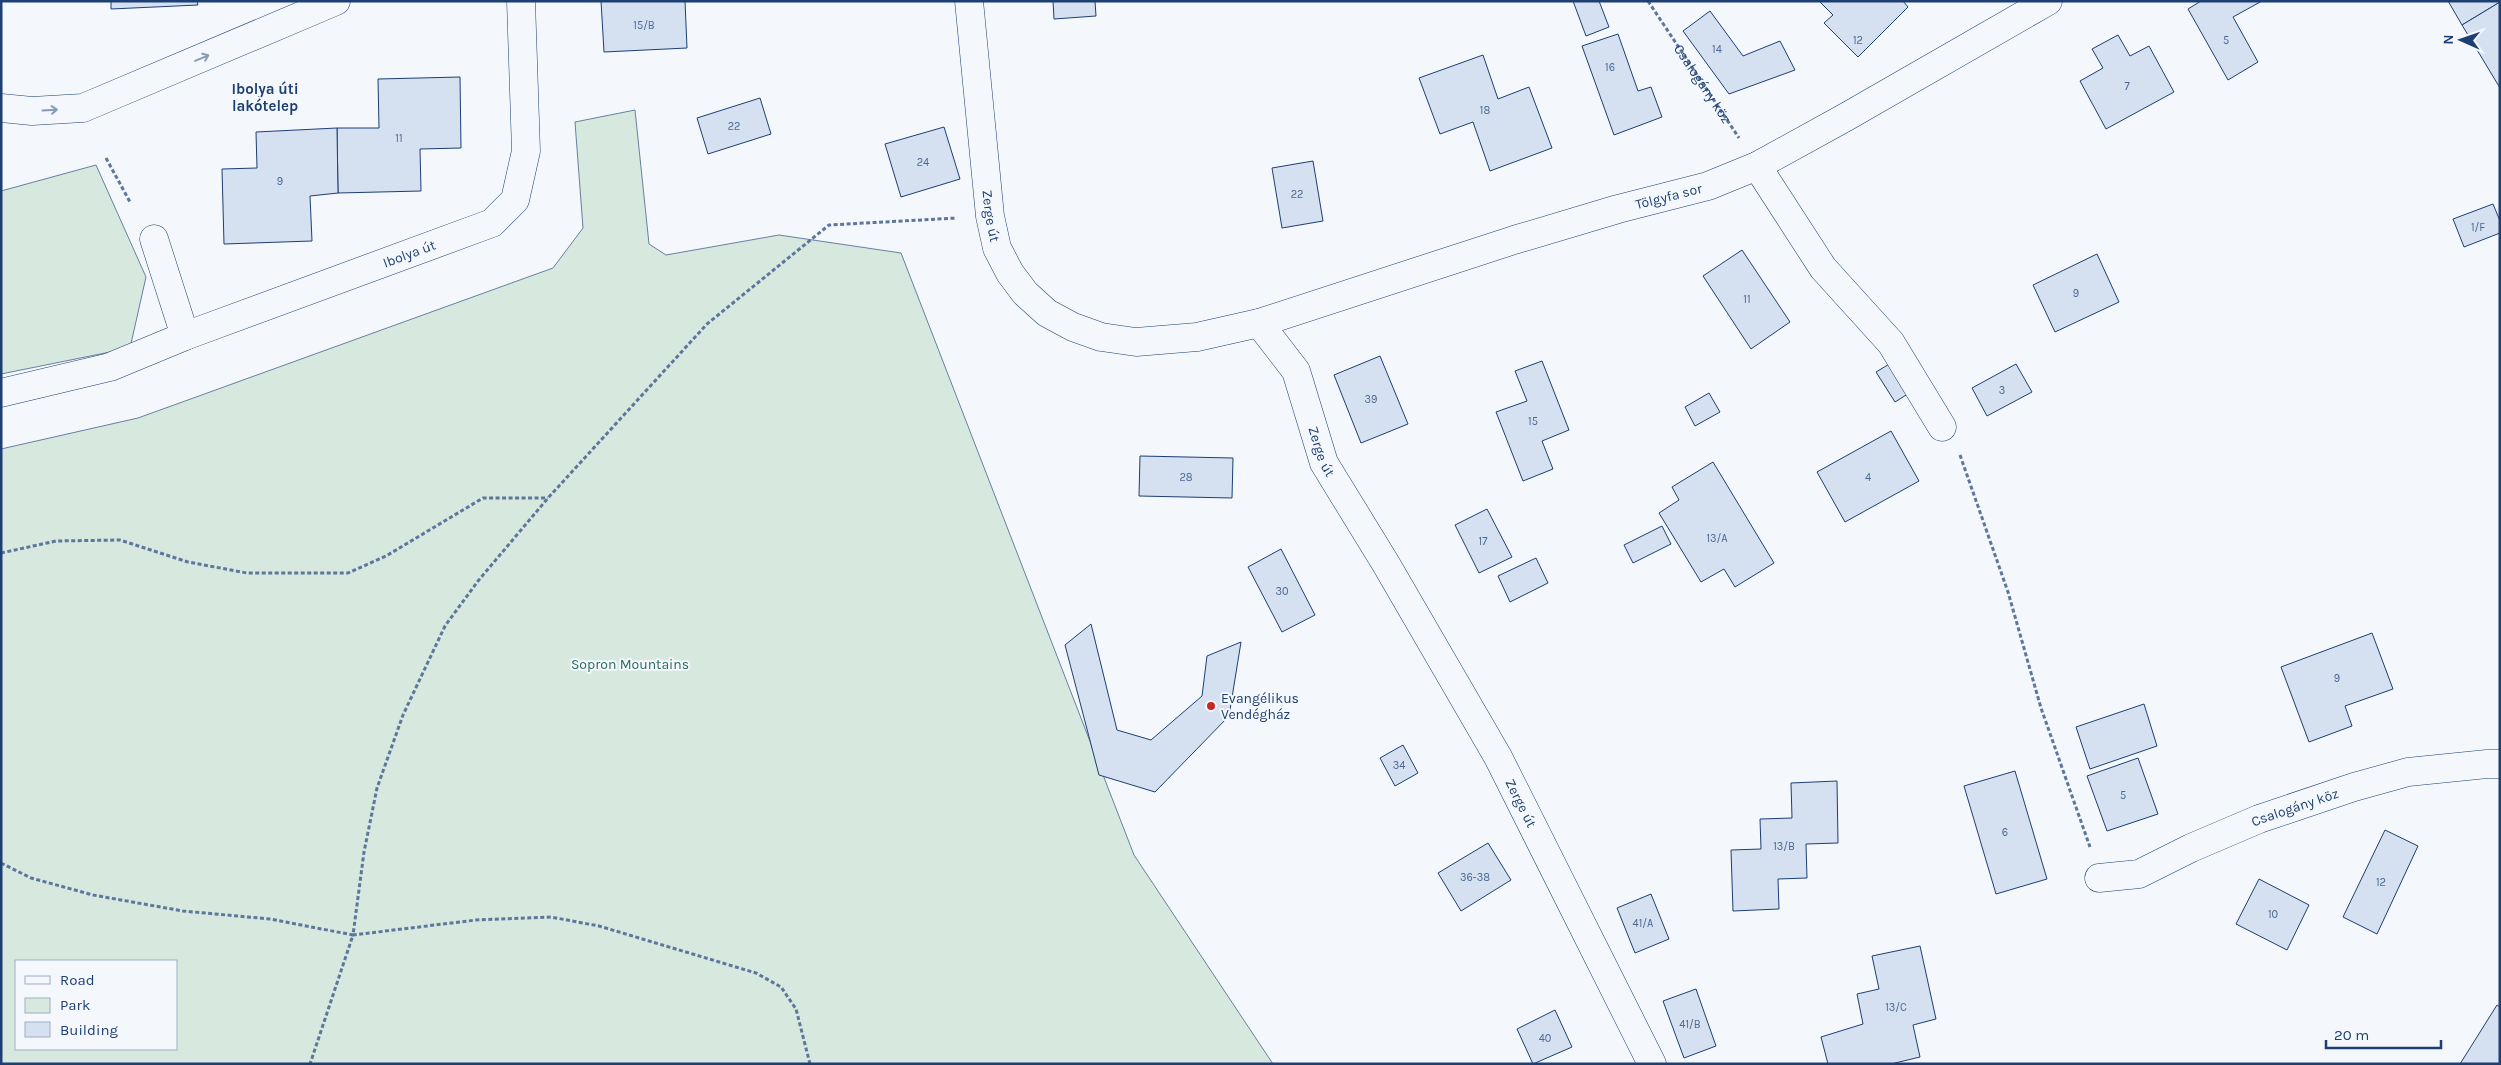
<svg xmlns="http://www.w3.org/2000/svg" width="2501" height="1065" viewBox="0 0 2501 1065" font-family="Karla,sans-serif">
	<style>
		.green { fill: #d7e8df; stroke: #687fa3; fill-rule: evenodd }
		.building { fill: #d5e0f0; stroke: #1d3f73 }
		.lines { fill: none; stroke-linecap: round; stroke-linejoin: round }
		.minor-casing { stroke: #1d3f73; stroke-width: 29 }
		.path { stroke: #5e769c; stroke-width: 3; stroke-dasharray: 4 2.5; stroke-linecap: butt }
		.minor { stroke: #f4f7fb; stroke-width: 28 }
		.oneway { stroke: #889bb7 }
		.poi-dot { fill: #c62828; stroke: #f4f7fb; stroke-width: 2 }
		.labels { text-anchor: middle; stroke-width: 4; stroke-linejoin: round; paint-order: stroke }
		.number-label { font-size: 11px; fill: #4b6792 }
		.street-label { font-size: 14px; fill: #1d3f73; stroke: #f4f7fb }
		.park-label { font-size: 14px; fill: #2c6c60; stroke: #f4f7fb }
		.poi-label { font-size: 14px; fill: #1d3f73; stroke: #f4f7fb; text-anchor: start }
		.neighbourhood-label { font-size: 15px; font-weight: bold; fill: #1d3f73; stroke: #f4f7fb }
	</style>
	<rect width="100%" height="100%" fill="#f4f7fb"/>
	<g class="green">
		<path d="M635,110l14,134 17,11 113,-20 122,18 233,602 139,209h-1272v-615l137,-31 415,-150 30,-40 -8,-106zM16,961h160v88h-160z"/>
		<path d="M96,165l50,112 -16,71 -129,26v-183z"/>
	</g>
	<g class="building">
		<path d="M111,1h86l1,4 -87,4z"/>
		<path d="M601,1h84l2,47 -83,4z"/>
		<path d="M1053,1h42l1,15 -42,3z"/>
		<path d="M1573,1h26l10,26 -23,9z"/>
		<path d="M1819,1h84l5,6 -50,50 -34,-34 9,-8z"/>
		<path d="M2201,1h61l-29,16 25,45 -30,18 -40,-71z"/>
		<path d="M2448,1h52v1l-38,23z"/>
		<path d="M2500,2v86l-38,-63z"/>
		<path d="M1710,11l33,45 37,-15 15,29 -66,24 -46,-63z"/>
		<path d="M1618,34l20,57 13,-4 11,30 -48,18 -32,-89z"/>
		<path d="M2118,35l12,21 19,-10 25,46 -68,37 -26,-48 23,-13 -11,-19z"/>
		<path d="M1483,55l15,44 31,-12 23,61 -62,23 -17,-49 -33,12 -21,-56z"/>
		<path d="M460,77l1,71 -41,1 1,42 -83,2 -1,-65h42l-1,-49z"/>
		<path d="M760,98l11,36 -63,20 -11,-36z"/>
		<path d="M944,127l16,52 -59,18 -16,-53z"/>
		<path d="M337,128l1,65 -28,3 2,45 -88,3 -2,-75 35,-1 -1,-36z"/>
		<path d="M1313,161l10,60 -41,7 -10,-60z"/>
		<path d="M2493,204l7,17v12l-36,14 -11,-28z"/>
		<path d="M1742,250l48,72 -39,27 -48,-73z"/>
		<path d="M2097,254l22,48 -64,30 -22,-47z"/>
		<path d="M1380,356l28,68 -47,19 -27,-68z"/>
		<path d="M1542,361l27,69 -27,11 11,28 -30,12 -27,-69 31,-11 -12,-30z"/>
		<path d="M1891,363l20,29 -16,10 -19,-30z"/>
		<path d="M2016,364l16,28 -45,24 -15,-28z"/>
		<path d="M1709,393l11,19 -25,14 -10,-19z"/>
		<path d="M1891,431l28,50 -74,41 -28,-50z"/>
		<path d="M1140,456l93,2 -1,40 -93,-2z"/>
		<path d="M1713,462l61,101 -39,24 -11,-18 -23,13 -42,-69 20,-13 -7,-13z"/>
		<path d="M1487,509l25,48 -33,16 -24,-48z"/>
		<path d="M1662,526l9,18 -38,19 -9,-18z"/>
		<path d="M1281,549l34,66 -33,17 -34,-65z"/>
		<path d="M1536,558l12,25 -38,19 -12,-26z"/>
		<path d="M1091,624l26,106 34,10 51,-44 5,-40 34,-14 -12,74 -74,76 -56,-17 -34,-130z"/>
		<path d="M2372,633l21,56 -48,17 7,20 -43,16 -28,-75z"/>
		<path d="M2144,704l13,42 -67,23 -14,-42z"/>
		<path d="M1403,745l15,28 -23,13 -15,-28z"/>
		<path d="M2138,758l20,56 -51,17 -20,-55z"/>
		<path d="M2015,771l32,108 -51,15 -32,-108z"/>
		<path d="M1837,781l1,62 -32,1 1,34 -29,1 1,30 -46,2 -2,-61 30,-1 -1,-30 32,-1 -1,-35z"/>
		<path d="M2385,830l33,16 -41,88 -34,-17z"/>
		<path d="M1488,843l23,37 -50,31 -23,-38z"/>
		<path d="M2259,879l50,26 -22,45 -51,-26z"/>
		<path d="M1651,894l18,45 -34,14 -18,-45z"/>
		<path d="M1920,946l16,73 -23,6 7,32 -29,7h-63l-7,-27 42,-13 -6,-30 22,-5 -7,-33z"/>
		<path d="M1696,989l20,57 -32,12 -21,-57z"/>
		<path d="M2497,1005l3,2v57h-40z"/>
		<path d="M1555,1010l17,37 -39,17 -16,-35z"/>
	</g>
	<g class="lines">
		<g class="minor-casing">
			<g id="minor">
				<path id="s2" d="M969,1l21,215 7,32 13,25 15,20 22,20 26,14 28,10 35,5 61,-5 62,-14 255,-83 104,-31 90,-23 49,-20 89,-49 202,-116"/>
				<path d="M1,108l31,3 51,-3 253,-107"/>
				<path d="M1757,166l66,102 68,75 51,84"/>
				<path d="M154,239l31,97"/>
				<path id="s3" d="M1259,323l37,48 28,92 62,101 112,193 154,307"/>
				<path id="s4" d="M1,393l109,-26 75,-31 307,-113 23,-23 11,-49 -5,-150"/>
				<path id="s5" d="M2099,878l40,-4 52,-26 68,-29 95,-32 54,-15 79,-8h13"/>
			</g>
		</g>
		<g class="path">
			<path id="s1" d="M1648,1l91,137"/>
			<path d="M106,158l24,44"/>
			<path d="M1960,455l48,137 33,116 49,139"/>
			<path d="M1,553l55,-12 64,-1 68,22 59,11h101l38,-17 97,-58h65"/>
			<path d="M1,863l30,15 62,17 90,16 87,8 83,16 -43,129"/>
			<path d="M810,1064l-14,-55 -15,-22 -25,-14 -157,-47 -48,-9 -75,3 -123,15 11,-83 13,-64 26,-73 42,-89 33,-45 70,-83 159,-174 122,-99 128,-7"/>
		</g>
		<use href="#minor" class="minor"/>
	</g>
	<defs><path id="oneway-shaft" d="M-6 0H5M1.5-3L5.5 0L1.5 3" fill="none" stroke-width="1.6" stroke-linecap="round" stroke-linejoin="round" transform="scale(1.25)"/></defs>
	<g class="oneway">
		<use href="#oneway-shaft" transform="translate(202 58) rotate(-23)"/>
		<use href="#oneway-shaft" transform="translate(50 110) rotate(-3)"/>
	</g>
	<circle class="poi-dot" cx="1211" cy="706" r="5"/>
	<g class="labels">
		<g class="number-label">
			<text x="644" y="29">15/B</text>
			<text x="1858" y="44">12</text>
			<text x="2226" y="44">5</text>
			<text x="1717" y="53">14</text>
			<text x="1610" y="71">16</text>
			<text x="2127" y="90">7</text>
			<text x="1485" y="114">18</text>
			<text x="734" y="130">22</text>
			<text x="399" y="142">11</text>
			<text x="923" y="166">24</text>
			<text x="280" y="185">9</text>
			<text x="1297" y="198">22</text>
			<text x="2478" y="231">1/F</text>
			<text x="2076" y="297">9</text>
			<text x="1747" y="303">11</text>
			<text x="2002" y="394">3</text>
			<text x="1371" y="403">39</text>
			<text x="1533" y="425">15</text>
			<text x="1186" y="481">28</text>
			<text x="1868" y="481">4</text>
			<text x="1717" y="542">13/A</text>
			<text x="1483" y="545">17</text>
			<text x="1282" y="595">30</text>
			<text x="2337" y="682">9</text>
			<text x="1399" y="769">34</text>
			<text x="2123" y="799">5</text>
			<text x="2005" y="836">6</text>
			<text x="1784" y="850">13/B</text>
			<text x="1475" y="881">36-38</text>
			<text x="2381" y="886">12</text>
			<text x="2273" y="918">10</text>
			<text x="1643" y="927">41/A</text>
			<text x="1896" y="1011">13/C</text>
			<text x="1690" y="1028">41/B</text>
			<text x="1545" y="1042">40</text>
		</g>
		<g class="street-label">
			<text dy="5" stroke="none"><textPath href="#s1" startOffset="99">Csalogány köz</textPath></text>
			<text dy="5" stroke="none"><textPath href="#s2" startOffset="980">Tölgyfa sor</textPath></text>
			<text dy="5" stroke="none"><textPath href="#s2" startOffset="216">Zerge út</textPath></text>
			<text dy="5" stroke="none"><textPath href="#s4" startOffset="432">Ibolya út</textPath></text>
			<text dy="5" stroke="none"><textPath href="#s3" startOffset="145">Zerge út</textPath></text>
			<text dy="5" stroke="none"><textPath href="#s3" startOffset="550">Zerge út</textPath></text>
			<text dy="5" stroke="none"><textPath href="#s5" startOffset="210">Csalogány köz</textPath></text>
		</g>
		<g class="park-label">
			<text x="630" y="669">Sopron Mountains</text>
		</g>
		<g class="poi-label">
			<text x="1221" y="703">Evangélikus<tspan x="1221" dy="16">Vendégház</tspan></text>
		</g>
		<g class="neighbourhood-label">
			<text x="265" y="94">Ibolya úti<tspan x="265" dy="17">lakótelep</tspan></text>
		</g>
	</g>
	<rect width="2501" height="1065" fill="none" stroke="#1d3f73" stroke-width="5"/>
	<rect x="15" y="960" width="162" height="90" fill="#f4f7fb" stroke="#9eadc5"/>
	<rect x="25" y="976" width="25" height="8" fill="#f4f7fb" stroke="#9eadc5"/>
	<text x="60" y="985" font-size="15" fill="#1d3f73">Road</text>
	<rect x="25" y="998" width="25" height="15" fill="#d7e8df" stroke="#9eadc5"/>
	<text x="60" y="1010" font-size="15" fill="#1d3f73">Park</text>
	<rect x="25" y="1022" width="25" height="15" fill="#d5e0f0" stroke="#9eadc5"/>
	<text x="60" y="1035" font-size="15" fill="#1d3f73">Building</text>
	<g transform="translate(2461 40) rotate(272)" stroke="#f4f7fb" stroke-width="4" paint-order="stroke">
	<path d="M0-4L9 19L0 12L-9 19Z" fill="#1d3f73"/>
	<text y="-8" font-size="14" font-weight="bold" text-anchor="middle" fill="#1d3f73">N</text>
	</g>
	<path d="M2326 1040v8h115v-8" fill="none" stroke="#1d3f73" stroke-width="2.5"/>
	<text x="2334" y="1040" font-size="15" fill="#1d3f73" stroke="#f4f7fb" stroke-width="4" paint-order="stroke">20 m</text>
</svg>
